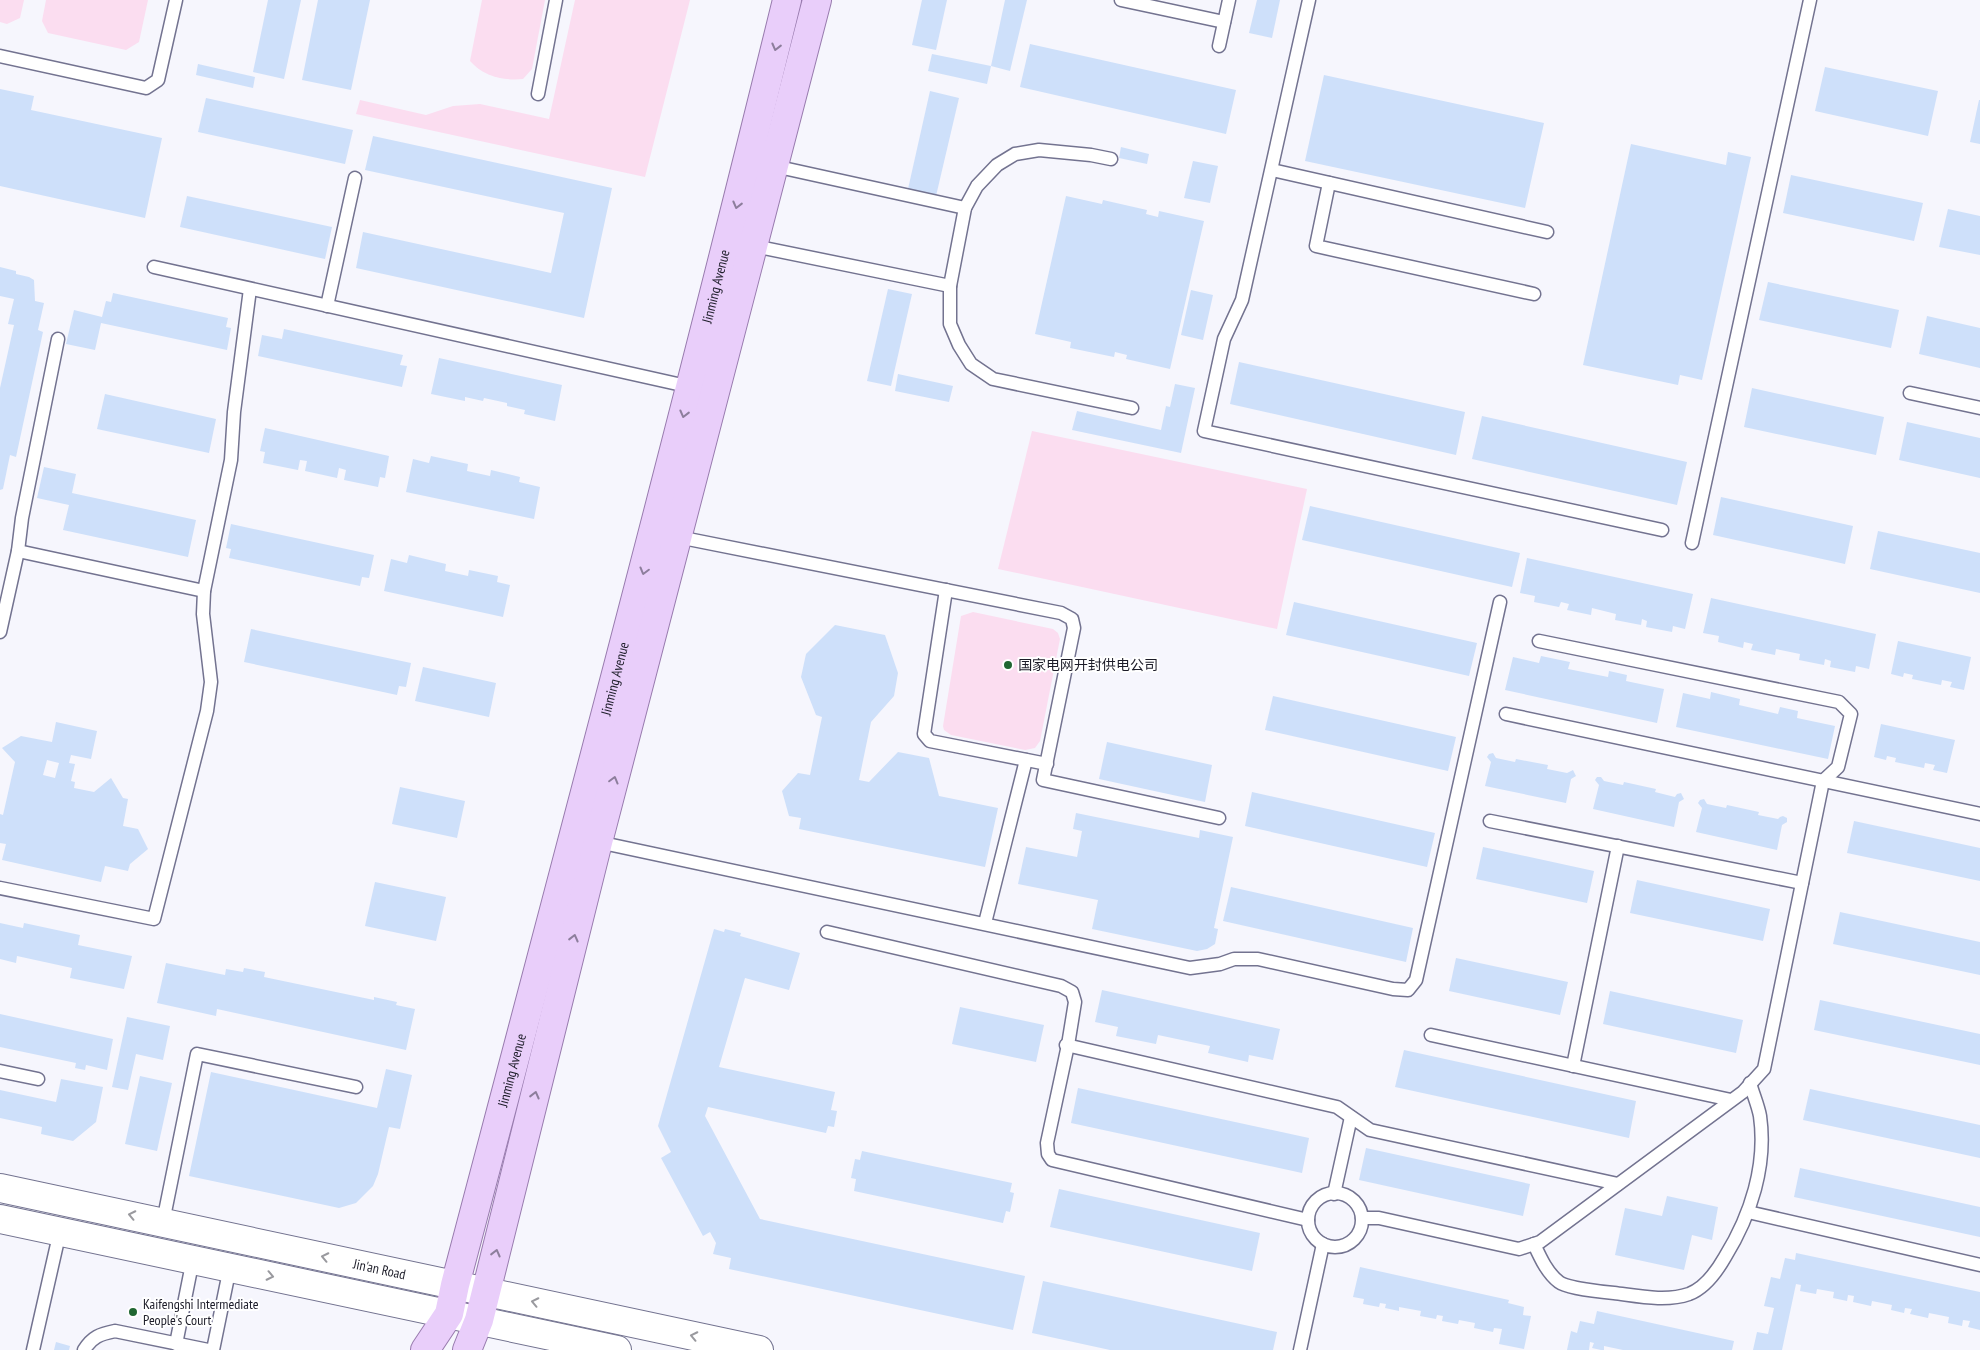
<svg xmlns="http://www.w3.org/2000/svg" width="1980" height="1350" viewBox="0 0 1980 1350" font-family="'PT Sans Narrow','Noto Sans SC',sans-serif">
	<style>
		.green { fill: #fbddf0 }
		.building { fill: #cee0fa; fill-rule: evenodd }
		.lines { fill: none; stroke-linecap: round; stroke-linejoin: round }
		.service-casing { stroke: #737390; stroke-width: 15 }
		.secondary-casing { stroke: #737390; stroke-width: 30 }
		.primary-casing { stroke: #987bae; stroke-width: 30 }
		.service { stroke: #fff; stroke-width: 12 }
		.secondary { stroke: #fff; stroke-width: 28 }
		.primary { stroke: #e9cefa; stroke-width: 28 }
		.oneway { stroke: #8d7e9c }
		.oneway2 { stroke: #99999e }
		.poi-dot { fill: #206632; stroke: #fff; stroke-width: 2 }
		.labels { text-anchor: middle; stroke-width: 4; stroke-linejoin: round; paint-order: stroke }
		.street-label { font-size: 14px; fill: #1c1c28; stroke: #fff }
		.poi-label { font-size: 14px; fill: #1c1c28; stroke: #fff; text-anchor: start }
	</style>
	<rect width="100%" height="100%" fill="#f6f6fd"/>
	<g class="green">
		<path d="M0,0h24l-4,18 -13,6 -7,-2z"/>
		<path d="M46,0h102l-9,42 -13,8 -78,-17 -6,-12z"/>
		<path d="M482,0h63l-13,69 -9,10c-20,2 -40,-3 -53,-18z"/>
		<path d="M575,0h115l-45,177 -289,-63 4,-14 66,15 27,-9 27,-2 69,15z"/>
		<path d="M1032,431l275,58 -30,140 -279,-60z"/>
		<path d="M973,612l80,17 5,4 2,6 -20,102 -5,7 -10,2 -74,-15 -7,-5 -1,-4 18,-110z"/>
	</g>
	<g class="building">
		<path d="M268,0h33l-17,79 -31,-7z"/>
		<path d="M318,0h52l-19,90 -49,-10z"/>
		<path d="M922,0h25l-11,50 -24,-5z"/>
		<path d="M1005,0h22l-17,71 -19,-5z"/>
		<path d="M1257,0h23l-8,38 -23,-5z"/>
		<path d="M1030,44l206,46 -10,44 -206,-47z"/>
		<path d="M932,54l59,12 -4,18 -59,-13z"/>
		<path d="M198,64l57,13 -2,11 -57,-13z"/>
		<path d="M1825,67l113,24 -10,45 -113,-25z"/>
		<path d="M1324,75l220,48 -19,85 -220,-47z"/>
		<path d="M0,89l34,7 -3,14 131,28 -17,80 -145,-32z"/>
		<path d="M930,91l29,7 -23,98 -28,-7z"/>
		<path d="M206,98l147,32 -8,34 -147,-32z"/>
		<path d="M1979,100h1v44l-10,-2z"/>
		<path d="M373,136l239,52 -28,130 -228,-50 7,-36 188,41 13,-60 -199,-43z"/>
		<path d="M1631,144l95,21 2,-13 23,5 -49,223 -22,-5 -2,10 -95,-20z"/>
		<path d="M1121,147l28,7 -2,10 -28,-6z"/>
		<path d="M1193,161l25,5 -8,37 -26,-5z"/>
		<path d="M1791,175l132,28 -9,38 -131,-28z"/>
		<path d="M187,196l145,31 -7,32 -145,-32z"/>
		<path d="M1066,196l36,8 1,-4 44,10 -1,4 12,3 1,-6 45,10 -34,148 -44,-10 1,-4 -12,-3 -1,5 -44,-9 1,-6 -36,-8z"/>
		<path d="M1948,209l32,7v39l-41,-8z"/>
		<path d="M0,267l16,4v3l13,3 5,3 1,21 9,2 -6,27 5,2 -27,125 -6,-2 -7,34 -3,1v-102l14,-63 -6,-1 6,-25 -14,-3z"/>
		<path d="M1768,282l131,28 -8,38 -132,-28z"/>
		<path d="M888,289l24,5 -21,92 -24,-5z"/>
		<path d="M1191,290l22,5 -10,45 -22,-5z"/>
		<path d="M113,293l115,25 -2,9 5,1 -4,22 -126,-27 -6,27 -29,-6 8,-34 28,7 4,-16 5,1z"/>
		<path d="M1927,316l53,12v40l-61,-14z"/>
		<path d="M284,329l119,26 -3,10 7,1 -5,21 -144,-31 4,-21 20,4z"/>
		<path d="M439,358l123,27 -7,36 -31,-7 1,-4 -18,-4v-3l-23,-5 -1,3 -18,-4v4l-34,-7z"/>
		<path d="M1239,362l226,50 -9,43 -226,-51z"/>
		<path d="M898,374l55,12 -4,16 -54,-11z"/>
		<path d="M1175,384l20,4 -14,65 -109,-23 5,-19 84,19 5,-24 4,1z"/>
		<path d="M1752,388l132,29 -8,38 -132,-28z"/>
		<path d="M105,394l111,25 -7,34 -112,-24z"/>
		<path d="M1482,416l205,46 -10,43 -205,-46z"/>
		<path d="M1907,422l73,16v40l-81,-18z"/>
		<path d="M265,428l124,28 -4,22 -5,-1 -2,10 -34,-7 2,-10 -7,-2 -2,10 -32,-7 2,-10 -7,-1 -2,10 -35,-7 2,-11 -5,-1z"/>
		<path d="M431,456l37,8 -1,7 23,5 1,-6 29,7 -1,5 21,5 -6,32 -128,-27 7,-33 16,4z"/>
		<path d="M44,467l32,7 -4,19 124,27 -8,37 -125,-27 6,-25 -32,-7z"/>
		<path d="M1721,497l132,29 -8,38 -132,-29z"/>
		<path d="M1310,506l210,47 -8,34 -210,-47z"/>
		<path d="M231,524l143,31 -5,23 -7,-1 -2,9 -131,-28 2,-9 -5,-1z"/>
		<path d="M1878,531l102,22v40l-110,-24z"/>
		<path d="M409,555l37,9 -1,7 23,5 1,-6 29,6 -1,6 13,3 -7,32 -119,-26 7,-32 16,4z"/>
		<path d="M1527,558l166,36 -8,35 -12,-3 -1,6 -26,-5 1,-6 -5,-2 -1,6 -26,-5 1,-6 -24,-6 -1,7 -24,-5 2,-6 -8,-2 -2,5 -25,-5 1,-6 -15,-3z"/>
		<path d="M1711,598l165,36 -7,35 -13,-3 -1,6 -25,-5 1,-6 -6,-2 -1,6 -25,-5 1,-6 -24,-5 -1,6 -24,-5 2,-6 -9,-2 -1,6 -25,-6 1,-6 -16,-3z"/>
		<path d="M1294,602l183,41 -8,33 -183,-41z"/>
		<path d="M835,625l50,10 13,38 -4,23 -23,26 -12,58 10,2 29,-30 31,6 10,38 59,12 -13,59 -186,-38 2,-11 -12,-2 -7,-25 16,-18 12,2 12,-58 -6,-2 -15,-38 5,-23z"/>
		<path d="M251,629l160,34 -5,24 -7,-1 -2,9 -153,-33z"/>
		<path d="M1898,641l73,16 -7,33 -14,-3 2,-5 -10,-2 -1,5 -29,-6 1,-4 -9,-2 -1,4 -12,-3z"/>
		<path d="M1541,656l29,6 -2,7 40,8 1,-6 18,4 -1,6 38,8 -7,34 -152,-33 8,-33 26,6z"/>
		<path d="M423,667l73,16 -7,34 -74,-16z"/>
		<path d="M1711,692l29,7 -1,6 39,9 2,-7 18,4 -1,7 38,8 -7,33 -152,-32 7,-34 27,6z"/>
		<path d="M1273,696l183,41 -8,34 -183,-41z"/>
		<path d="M56,722l41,9 -6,28 -20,-4 -2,8 6,1 -4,17 4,1 -1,6 20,4 17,-14 12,20 5,1 -5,27 15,3 10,20 -18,15 -2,7 -23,-5 -4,16 -99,-22 4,-16 -6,-1v-29l3,1 12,-53 -13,-14 19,-12 31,6zM47,760l12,3 -4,15 -12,-3z"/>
		<path d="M1881,724l74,16 -8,33 -14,-3 2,-5 -10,-2 -1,5 -29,-6 1,-4 -9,-2 -1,4 -12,-3z"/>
		<path d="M1107,742l105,23 -7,37 -106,-23z"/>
		<path d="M1493,753l3,5 19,4 1,-3 32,6 -1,4 20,4 6,-3 3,6 -5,3 -5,24 -81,-17 6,-24 -4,-5 2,-3z"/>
		<path d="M1597,777h4l3,4 19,4 1,-3 32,7 -1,3 20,5 2,-3 4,-1 3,6 -5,3 -5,25 -81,-18 6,-24 -4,-5z"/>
		<path d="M400,787l65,14 -8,37 -65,-14z"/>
		<path d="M1252,792l183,41 -8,34 -182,-41z"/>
		<path d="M1704,799l3,5 19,4 1,-3 32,7 -1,3 20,4 2,-2 3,-1 4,2v4l-5,3 -5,25 -81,-18 6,-24 -4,-5 2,-3z"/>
		<path d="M1076,813l123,25 1,-8 33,7 -19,91 4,1 -3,15 -8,5 -10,2 -105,-22 6,-29 -80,-16 8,-37 51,10 5,-26 -9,-2z"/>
		<path d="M1854,821l126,27v33l-133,-28z"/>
		<path d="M1483,847l111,24 -7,32 -111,-24z"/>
		<path d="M1637,880l133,29 -7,32 -133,-28z"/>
		<path d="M375,882l71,15 -10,44 -71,-15z"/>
		<path d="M1231,887l182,41 -7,34 -183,-41z"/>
		<path d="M1840,912l140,30v33l-147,-31z"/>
		<path d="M0,923l23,5 1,-5 56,12 -2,10 54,11 -8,33 -54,-11 2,-10 -55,-12 -1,7 -16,-4z"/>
		<path d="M714,929l10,3 1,-3 16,4 -1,3 60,17 -11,37 -44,-12 -26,89 116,25 -4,18 6,1 -3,16 -6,-1 -2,7 -118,-26 -3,9 55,103 265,57 -12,54 -284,-61 2,-11 -18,-4 3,-11 -6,-11 -7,4 -42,-78 10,-6 -13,-26z"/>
		<path d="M1456,958l112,24 -8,33 -111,-24z"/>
		<path d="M166,963l59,12 1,-6 17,3 1,-4 21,4 -1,5 110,23v-3l23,5 -1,3 19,4 -9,41 -189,-41 -1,7 -59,-13z"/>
		<path d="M1102,990l178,39 -7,31 -24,-5 -1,7 -40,-9 2,-7 -52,-11 -2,9 -40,-8 2,-9 -23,-5z"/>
		<path d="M1610,991l133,29 -7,33 -133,-29z"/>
		<path d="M1820,1000l160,34v31l-166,-35z"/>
		<path d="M960,1007l84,18 -8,37 -84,-18z"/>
		<path d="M0,1014l113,25 -6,31 -21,-5 -1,5 -10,-2 1,-5 -76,-16z"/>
		<path d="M127,1017l43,9 -7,34 -27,-6 -8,36 -16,-3z"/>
		<path d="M1404,1050l232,51 -7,37 -234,-51z"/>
		<path d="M386,1069l26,6 -12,54 -11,-2 -11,47 -5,12 -17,17 -17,5 -150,-32 22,-104 166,36z"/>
		<path d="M140,1076l32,7 -15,68 -32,-7z"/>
		<path d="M61,1079l42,8 -7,35 -23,19 -32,-7 1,-7 -42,-9v-28l56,12z"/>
		<path d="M1078,1088l231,50 -7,35 -231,-50z"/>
		<path d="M1810,1089l170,36v33l-177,-38z"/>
		<path d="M1366,1148l164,36 -7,32 -164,-36z"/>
		<path d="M862,1151l150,32 -2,9 4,1 -4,19 -4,-1 -3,12 -149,-32 2,-12 -5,-1 4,-19 5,1z"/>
		<path d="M1800,1168l180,39v30l-186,-40z"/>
		<path d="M1059,1189l201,44 -8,38 -202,-44z"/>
		<path d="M1667,1196l51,11 -6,33 -20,-5 -8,35 -69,-15 10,-47 37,8z"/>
		<path d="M1796,1253l184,39v38l-12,-3 2,-6 -7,-1 -1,6 -14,-3 1,-6 -20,-4 -1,5 -18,-4 2,-5 -7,-1 -1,5 -13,-3 1,-5 -20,-4 -1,5 -18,-4 1,-6 -6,-1 -1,6 -14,-3 1,-6 -17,-3 -1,5 -16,-3 1,-6 -5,-1 -14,66h-29l4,-18 11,2 6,-26 -10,-2 7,-29 9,2 5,-21 10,2z"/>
		<path d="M1360,1267l149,33 -1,3 16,4 -1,8 8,1 -7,33 -25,-5 3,-15 -8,-1 -1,4 -19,-4 1,-5 -16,-3 -1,4 -16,-3 1,-5 -6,-1 -1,4 -16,-3 1,-5 -22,-4v4l-14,-3 1,-4 -6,-1 -1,4 -16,-3 1,-5 -11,-2z"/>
		<path d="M1043,1281l234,51 -4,18h-163l-78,-17z"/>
		<path d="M1597,1311l137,30 -2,9h-109l-19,-4v4h-3l-9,-2 2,-5 -4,-1 -1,8h-22l4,-19 6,2 3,-12 14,3z"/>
		<path d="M56,1342l14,4 -1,4h-15z"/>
	</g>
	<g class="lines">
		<g class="service-casing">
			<g id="service">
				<path d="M1121,0l103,22"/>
				<path d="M1309,0l-67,300 -18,39 -20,92 458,99"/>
				<path d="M1219,46l10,-46"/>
				<path d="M0,56l146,32 12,-8 18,-80"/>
				<path d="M538,94l18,-94"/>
				<path d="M1111,159l-20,-4 -52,-5 -24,4 -18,11 -20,21 -12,22 -15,78v38l9,21 12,19 22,15 139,29"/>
				<path d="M774,166l191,42"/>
				<path d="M1272,170l275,62"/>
				<path d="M1329,183l-13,63 218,48"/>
				<path d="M754,246l196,40"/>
				<path d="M154,267l537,120"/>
				<path d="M327,306l28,-128"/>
				<path d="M1910,393l70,15"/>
				<path d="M678,537l383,76 11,6 2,9 -31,152 176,38"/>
				<path d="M1692,543l118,-543"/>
				<path d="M18,551l186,40"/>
				<path d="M946,590l-22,144 6,7 117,23"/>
				<path d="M0,632l18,-81 4,-33 36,-179"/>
				<path d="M1506,714l474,100"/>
				<path d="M1490,821l312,62"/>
				<path d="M598,842l592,126 30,-4 14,-5h24l135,30 15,1 8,-10 84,-378"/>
				<path d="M0,888l154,31 53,-208 4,-29 -8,-68 1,-23 27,-131 3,-48 16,-123"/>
				<path d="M985,923l41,-163"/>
				<path d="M827,932l234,54 11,6 3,10 -7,43 -21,98 1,11 4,6 256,60"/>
				<path d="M1431,1035l300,65"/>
				<path d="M1066,1045l271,62 33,23 248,54"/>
				<path d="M1573,1066l45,-220"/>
				<path d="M0,1071l38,8"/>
				<circle cx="1335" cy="1220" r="27"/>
				<path d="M1334,1194l17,-77"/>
				<path d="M1748,1212l232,53"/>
				<path d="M1362,1218h17l140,31 21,-7 203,-150 21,-23 59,-288 15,-14 13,-53 -12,-12 -300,-61"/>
				<path d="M163,1222l34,-168 159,33"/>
				<path d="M1534,1244c6,13 13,29 25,38 8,6 44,10 55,11 24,3 52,9 75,1 16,-6 28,-23 36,-37 26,-42 42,-92 35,-141 -2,-11 -7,-22 -10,-33"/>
				<path d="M176,1344l17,-85"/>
				<path d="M33,1350l27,-119"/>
				<path d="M84,1350c8,-13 16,-16 31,-19l93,19"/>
				<path d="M213,1350l17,-83"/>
				<path d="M1300,1350l23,-106"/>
			</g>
		</g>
		<g class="secondary-casing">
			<g id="secondary">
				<path id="s1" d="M0,1188l759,162"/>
				<path d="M0,1219l617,131"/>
			</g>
		</g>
		<g class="primary-casing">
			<g id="primary">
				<path id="s2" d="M425,1350l24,-36 6,-29c113,-428 227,-855 332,-1285"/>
				<path d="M467,1350l12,-30 119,-478 219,-842"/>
			</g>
		</g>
		<use href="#service" class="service"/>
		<use href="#secondary" class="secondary"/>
		<use href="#primary" class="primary"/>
	</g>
	<defs><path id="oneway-chevron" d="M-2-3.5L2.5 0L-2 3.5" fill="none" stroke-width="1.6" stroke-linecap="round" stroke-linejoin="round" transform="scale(1.25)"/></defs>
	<g class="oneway">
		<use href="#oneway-chevron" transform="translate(776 47) rotate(104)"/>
		<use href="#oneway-chevron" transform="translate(737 205) rotate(104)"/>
		<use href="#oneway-chevron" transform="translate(684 414) rotate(104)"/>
		<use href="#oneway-chevron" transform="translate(644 571) rotate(105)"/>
		<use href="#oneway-chevron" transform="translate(614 780) rotate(-75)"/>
		<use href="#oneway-chevron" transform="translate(574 938) rotate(-76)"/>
		<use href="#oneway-chevron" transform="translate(535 1095) rotate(-76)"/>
		<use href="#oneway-chevron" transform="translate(496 1253) rotate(-76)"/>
	</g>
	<g class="oneway2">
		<use href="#oneway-chevron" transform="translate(132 1215) rotate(-168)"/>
		<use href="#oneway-chevron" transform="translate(325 1257) rotate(-168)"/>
		<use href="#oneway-chevron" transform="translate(270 1276) rotate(12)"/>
		<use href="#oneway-chevron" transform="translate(535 1302) rotate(-168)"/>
		<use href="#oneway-chevron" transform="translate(694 1336) rotate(-168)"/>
	</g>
	<g class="poi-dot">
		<circle cx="1008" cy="665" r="5"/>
		<circle cx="133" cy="1312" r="5"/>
	</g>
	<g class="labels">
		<g class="street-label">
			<text dy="5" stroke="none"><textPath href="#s2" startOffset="1105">Jinming Avenue</textPath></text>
			<text dy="5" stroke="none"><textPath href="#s2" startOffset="700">Jinming Avenue</textPath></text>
			<text dy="5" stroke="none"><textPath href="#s2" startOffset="295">Jinming Avenue</textPath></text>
			<text dy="5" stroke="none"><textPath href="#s1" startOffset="388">Jin'an Road</textPath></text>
		</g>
		<g class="poi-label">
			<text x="1018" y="670">国家电网开封供电公司</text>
			<text x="143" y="1309">Kaifengshi Intermediate<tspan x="143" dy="16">People's Court</tspan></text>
		</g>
	</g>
</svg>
